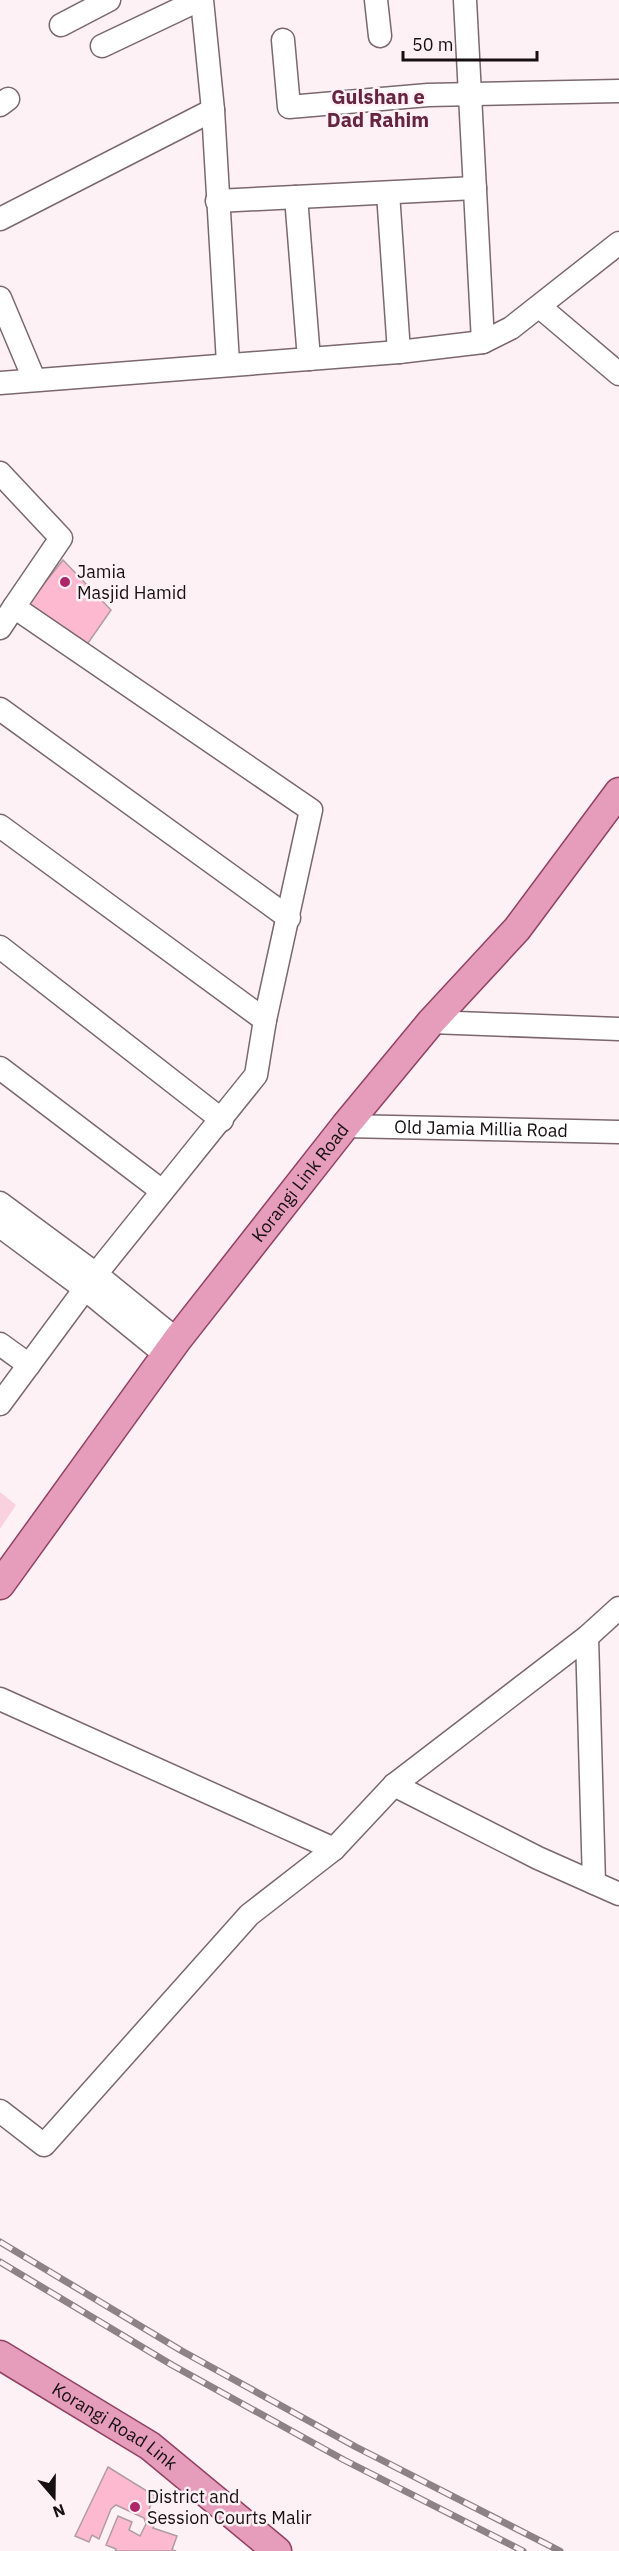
<svg xmlns="http://www.w3.org/2000/svg" width="619" height="2551" viewBox="0 0 619 2551" font-family="'IBM Plex Sans',sans-serif">
	<style>
		.green { fill: #fad2df }
		.building { fill: #fcb9d0; stroke: #b09da3; stroke-width: 1.5 }
		.lines { fill: none; stroke-linecap: round; stroke-linejoin: round }
		.minor-casing { stroke: #7a686e; stroke-width: 25 }
		.major-casing { stroke: #924162; stroke-width: 31 }
		.minor { stroke: #fff; stroke-width: 22 }
		.major { stroke: #e59dbb; stroke-width: 28 }
		.rail-casing { stroke: #8d8386; stroke-width: 7 }
		.rail { stroke: #fef1f5; stroke-width: 4.5; stroke-dasharray: 14; stroke-linecap: butt }
		.poi-dot { fill: #af2668; stroke: #fef1f5; stroke-width: 2 }
		.labels { text-anchor: middle; stroke-width: 5; stroke-linejoin: round; paint-order: stroke }
		.poi-label { font-size: 18px; fill: #171013; stroke: #fef1f5; text-anchor: start }
		.street-label { font-size: 18px; fill: #171013; stroke: #fef1f5 }
		.neighbourhood-label { font-size: 20px; font-weight: bold; fill: #672440; stroke: #fef1f5 }
	</style>
	<rect width="100%" height="100%" fill="#fef1f5"/>
	<path class="green" d="M0,1492l16,13 -16,24z"/>
	<g class="building">
		<path d="M63,560l48,50 -25,36 -58,-42z"/>
		<path d="M108,2467l47,29 -6,13 11,4 -7,15 24,8 -5,14 4,1h-61l1,-2 -10,-4 12,-29 14,6 -3,8 11,6 6,-12 -2,-6 -28,-13 -5,4 -12,30 -7,-4 -3,7 -14,-6z"/>
	</g>
	<g class="lines">
		<g class="minor-casing">
			<g id="minor">
				<path d="M202,0l11,110"/>
				<path d="M376,0l4,36"/>
				<path d="M465,0l18,342"/>
				<path d="M61,25l48,-25"/>
				<path d="M283,40l6,67 139,-12 191,-4"/>
				<path d="M102,46l97,-46"/>
				<path d="M0,105l8,-6"/>
				<path d="M388,193l11,159"/>
				<path d="M296,197l13,162"/>
				<path d="M217,201l258,-13"/>
				<path d="M0,219l213,-109 15,253"/>
				<path d="M0,298l34,81"/>
				<path d="M540,307l79,67"/>
				<path d="M0,383l399,-31 84,-10 28,-14 108,-85"/>
				<path d="M0,473l61,65 -47,69 297,203 -46,210 -9,55 -160,199 -96,130"/>
				<path d="M0,628l14,-21"/>
				<path d="M0,709l289,209"/>
				<path d="M0,826l265,194"/>
				<path d="M0,947l222,173"/>
				<path d="M431,1022l188,7"/>
				<path d="M0,1068l162,123"/>
				<path id="s1" d="M345,1126l274,6"/>
				<path d="M0,1203l96,71 81,66"/>
				<path d="M0,1226l85,63 81,66"/>
				<path d="M0,1344l29,21"/>
				<path d="M587,1637l7,246"/>
				<path d="M0,1699l334,150"/>
				<path d="M394,1785l144,73 81,36"/>
				<path d="M0,2111l44,34 205,-230 85,-66 60,-64 193,-148 32,-29"/>
			</g>
		</g>
		<g class="major-casing">
			<g id="major">
				<path id="s2" d="M0,1585l177,-245 168,-214 86,-104 86,-93 102,-137"/>
				<path id="s3" d="M0,2355l150,91 127,105"/>
			</g>
		</g>
		<use href="#minor" class="minor"/>
		<use href="#major" class="major"/>
		<g class="rail-casing">
			<g id="rail">
				<path d="M0,2242l182,109 174,96 204,104"/>
				<path d="M0,2262l172,103 172,95 179,91"/>
			</g>
		</g>
		<use href="#rail" class="rail"/>
	</g>
	<g class="poi-dot">
		<circle cx="65" cy="582" r="6"/>
		<circle cx="135" cy="2507" r="6"/>
	</g>
	<g class="labels">
		<g class="poi-label">
			<text x="77" y="578">Jamia<tspan x="77" dy="21">Masjid Hamid</tspan></text>
			<text x="147" y="2503">District and<tspan x="147" dy="21">Session Courts Malir</tspan></text>
		</g>
		<g class="street-label">
			<text dy="6" stroke="none"><textPath href="#s1" startOffset="136">Old Jamia Millia Road</textPath></text>
			<text dy="6" stroke="none"><textPath href="#s2" startOffset="502">Korangi Link Road</textPath></text>
			<text dy="6" stroke="none"><textPath href="#s3" startOffset="135">Korangi Road Link</textPath></text>
		</g>
		<g class="neighbourhood-label">
			<text x="378" y="104">Gulshan e<tspan x="378" dy="23">Dad Rahim</tspan></text>
		</g>
	</g>
	<g transform="translate(54 2497) rotate(160)" stroke="#fef1f5" stroke-width="4.5" paint-order="stroke">
	<path d="M0-4.5L10 22L0 15L-10 22Z" fill="#171013"/>
	<text y="-9" font-size="16" font-weight="bold" text-anchor="middle" fill="#171013">N</text>
	</g>
	<path d="M403 51v9h134v-9" fill="none" stroke="#171013" stroke-width="3"/>
	<text x="412" y="51" font-size="18" fill="#171013" stroke="#fef1f5" stroke-width="4.5" paint-order="stroke">50 m</text>
</svg>
